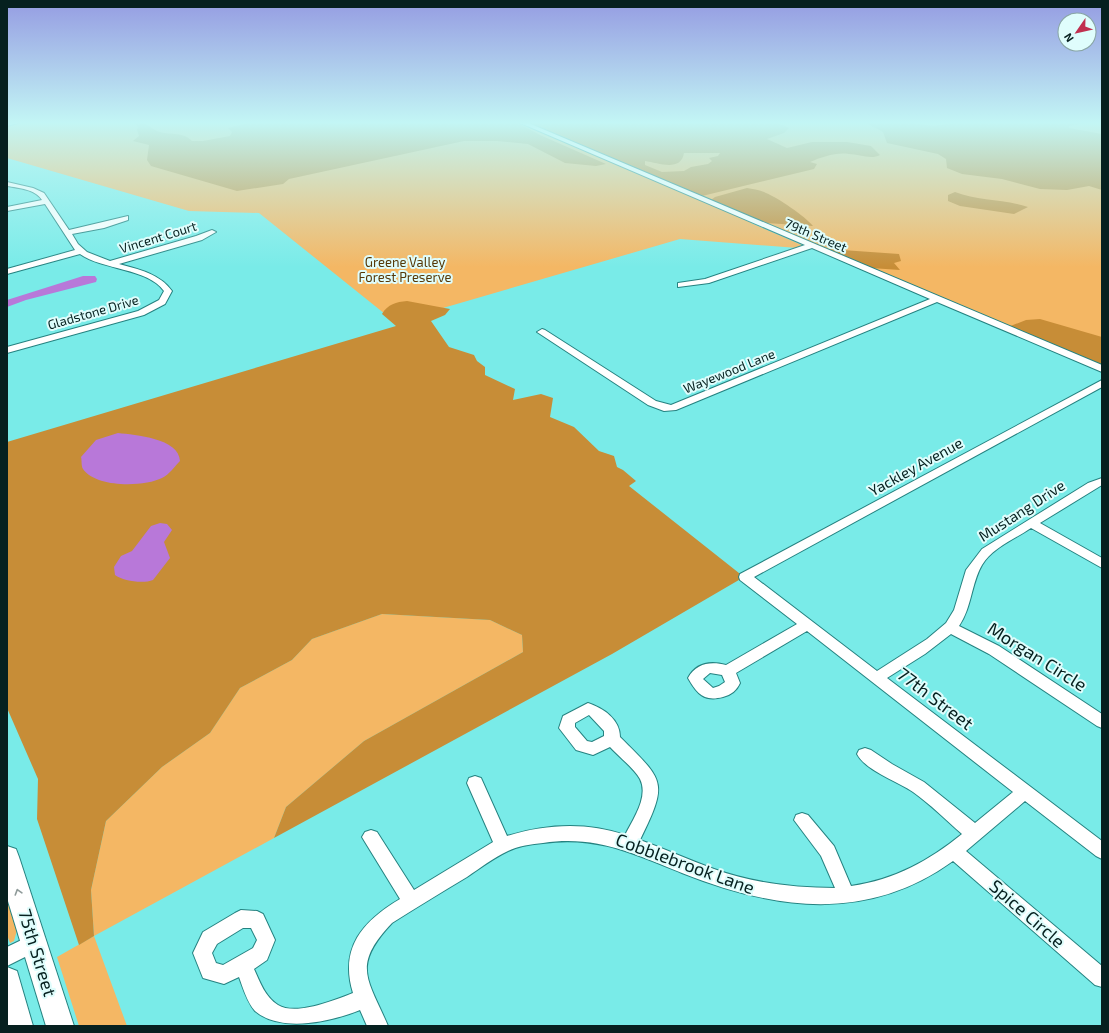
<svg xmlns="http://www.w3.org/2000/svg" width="1109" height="1033" viewBox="0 0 1109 1033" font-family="'Exo 2',sans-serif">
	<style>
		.green { fill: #f4b764 }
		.forest { fill: #c78d37; fill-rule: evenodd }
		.water { fill: #b878d9 }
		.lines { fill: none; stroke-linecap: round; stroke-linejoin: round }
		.minor-casing { stroke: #258280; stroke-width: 2 }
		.tertiary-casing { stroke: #258280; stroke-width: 2 }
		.secondary-casing { stroke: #258280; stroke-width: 2 }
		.minor { fill: #fff; fill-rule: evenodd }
		.tertiary { fill: #fff; fill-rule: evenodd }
		.secondary { fill: #fff; fill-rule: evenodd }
		.oneway { stroke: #8f9b9a }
		.labels { text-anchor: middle; stroke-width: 4; stroke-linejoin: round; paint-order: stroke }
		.far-street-label { font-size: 13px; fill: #06201f; stroke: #dffdfc }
		.far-park-label { font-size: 13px; fill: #563807; stroke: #dffdfc }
		.street-label { font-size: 15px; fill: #06201f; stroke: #dffdfc }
		.near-street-label { font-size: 18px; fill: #06201f; stroke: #dffdfc }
	</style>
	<rect width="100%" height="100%" fill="#79ebe8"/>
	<g class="green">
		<path d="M7,122h1095v244l-336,-143h-15l51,22 -4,3 -118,-9 -285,83 -136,-109 -70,-2 -182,-53z"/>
		<path d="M382,614l108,6 32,15 1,17 -159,89 -78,66 -12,31 -180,98 33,90h-48l-22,-69 37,-21 -3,-46 15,-69 56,-54 48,-34 30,-45 52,-28 20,-21z"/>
		<path d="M7,896l10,34 -3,11 -4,2 -3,-8z"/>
	</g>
	<g class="forest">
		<path d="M134,122c15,0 14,6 26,10 11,3 24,0 32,9h11l27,-5 2,-4 -4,-4 25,-6h263l24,13 66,29 -10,2 -31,-3 -37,-19 -31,-3h-33l-175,38 -6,5 -46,7 -86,-25 -4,-6 2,-15 -16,-4 6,-5 -2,-6 1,-3z"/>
		<path d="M526,122h250l13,6 -5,5 -17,6 20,9 25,-6h35l24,4 9,9c-9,5 -21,-1 -31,-1 -13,-2 -27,3 -39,8l7,2 -3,5 -112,27zM684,153h36l-2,3 -9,2 3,3 -4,3 -17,3 -7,4 -22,1 -17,-7v-4c14,2 36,11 39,-8z"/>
		<path d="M864,122h37l33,4 29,-4h128l-22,4v2l33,6v56l-13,-4 -22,4 -27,-1 -38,-10 -40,-5 -15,-6 -1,-9 -8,-5 -51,-11 -4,-11z"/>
		<path d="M747,188c6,1 13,2 19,5 12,5 39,23 47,33l-47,-3 -55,-23 4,-3z"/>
		<path d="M955,192c23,9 49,7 73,15l-14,7 -54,-8 -12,-5v-6z"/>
		<path d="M828,249l71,5 2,7 -7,2 6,7 -29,-2z"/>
		<path d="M407,301l43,8 -5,6 -14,6 18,26 25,8 3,6 8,6v8l30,14 -2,11 28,-6 12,4 -3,19 24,10 25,24 15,5 3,11 6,3 13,11 -7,5 115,91 -132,77 -338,184 12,-31 78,-66 159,-89 -1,-17 -32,-15 -108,-6 -70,25 -20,21 -52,28 -30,45 -48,34 -56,54 -15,69 3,46 -15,9 -42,-126 1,-40 -31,-71v-266l389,-116 -14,-12c6,-10 14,-12 25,-13z"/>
		<path d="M1040,319l62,18v29l-94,-39 18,-7z"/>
	</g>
	<g class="water">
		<path d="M83,276h12l2,3 -1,3 -70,18 -19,7v-7z"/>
		<path d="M118,433c17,2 61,5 62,28 -5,5 -11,14 -18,17 -18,9 -66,10 -79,-9 -2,-3 -1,-9 -2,-12l15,-17z"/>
		<path d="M160,523l7,1 5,6 -8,12 6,16 -17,22c-10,4 -30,1 -38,-5l-1,-8 7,-11 11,-5 19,-25z"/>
	</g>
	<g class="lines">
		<g class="minor-casing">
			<g id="minor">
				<path d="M518,122h8l576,243v7l-165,-70 -261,108 -12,1 -16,-6 -111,-73 5,-3 3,1 111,71 15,4 259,-106 -118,-51 -103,35 -31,4v-4l27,-4 100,-34z"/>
				<path d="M7,182l26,6 11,5 25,37 59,-14v4l-24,8 -32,6 6,10 9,8 23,9 86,-25 16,-6 4,2 -14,8 -83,24c19,5 41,10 53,27l-7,13 -21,11 -137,38v-6l131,-36 21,-11 5,-9c-16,-23 -62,-21 -84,-37l-73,20v-5l68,-19 -30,-46 -38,7v-4l35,-7c-7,-11 -23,-12 -35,-14z"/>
				<path d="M1102,380v7l-348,190 123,94 50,-32 19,-16 8,-13 12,-40 16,-21 106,-66 14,-5v7l-62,38 62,35v10l-71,-40c-16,11 -39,20 -49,37 -11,19 -10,42 -23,61l40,20 103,68v14l-5,-2 -108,-72 -38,-20 -26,20 -38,24 215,163v18l-6,-3 -71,-55 -59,50 136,115v21l-7,-2 -142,-124c-86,62 -178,49 -271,12 -48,-19 -85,-38 -139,-30 -11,1 -25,3 -35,8 -15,7 -28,17 -41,26 -25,15 -50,30 -75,46 -41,43 -24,56 -4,103h-21l-7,-16c-30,12 -79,23 -105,1 -8,-9 -12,-23 -16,-34l-15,7 -21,-6 -10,-25 10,-21 32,-19 6,-3 16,1 6,3 12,26 -8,20 -13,9c6,13 11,28 24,36 18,11 57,-5 75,-12 -14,-45 10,-72 47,-94l-35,-57 -3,-5 3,-5 6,-2 6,2 37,58 79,-48 -26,-59 2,-5 6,-2 6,2 26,58c39,-12 80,-14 118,-1 8,-16 24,-38 15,-56 -6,-11 -21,-22 -30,-32l-17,8 -17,-5 -17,-22 4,-12 25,-13c15,5 32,16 32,34 44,44 49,44 20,103 25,9 49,20 74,29 39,14 79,19 121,19l-14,-32 -27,-36 2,-5 6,-2 6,2 26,31 17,40c44,-6 79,-26 111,-52 -16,-14 -32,-30 -49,-42 -16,-11 -47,-21 -56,-38l2,-4 6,-2 6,2 21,14 32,18 51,41 38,-31 -206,-161 -71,42 4,10c-3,7 -9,12 -17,14 -19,5 -26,-3 -35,-19 8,-15 23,-17 38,-13l71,-41 -57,-44 -1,-3 1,-3zM710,673l12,2 3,7 -6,4 -6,2 -10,-9zM589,715l15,16v5l-12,6 -5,-1 -12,-14v-4zM243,928h8l6,12 -4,8 -30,17 -7,-2 -4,-10 5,-9z"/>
				<path d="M34,934l7,3 2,6 -2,6 -34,17v-19z"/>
			</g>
		</g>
		<g class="tertiary-casing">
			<path id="tertiary" d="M7,122h14l-14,4z"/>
		</g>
		<g class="secondary-casing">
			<g id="secondary">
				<path d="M7,846l9,3 3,8 55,169h-28l-39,-128z"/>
				<path d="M7,967l10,4 16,55h-26z"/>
			</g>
		</g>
		<use href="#minor" class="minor"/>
		<use href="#tertiary" class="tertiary"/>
		<use href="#secondary" class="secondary"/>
	</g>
	<defs><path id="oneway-chevron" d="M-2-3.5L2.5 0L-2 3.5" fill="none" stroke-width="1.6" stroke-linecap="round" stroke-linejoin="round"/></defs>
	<use class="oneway" href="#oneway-chevron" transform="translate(18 892) rotate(-107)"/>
	<linearGradient id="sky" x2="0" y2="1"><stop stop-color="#959ce2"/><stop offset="0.46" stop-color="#c3f6f5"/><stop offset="1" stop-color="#c3f6f5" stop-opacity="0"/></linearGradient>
	<rect width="1109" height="267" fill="url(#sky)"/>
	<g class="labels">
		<g class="far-street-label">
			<text transform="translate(816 235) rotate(23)" y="5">79th Street</text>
			<text transform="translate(158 237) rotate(-17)" y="5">Vincent Court</text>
			<text transform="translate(93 312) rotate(-16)" y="5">Gladstone Drive</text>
			<text transform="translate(729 371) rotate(-22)" y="5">Wayewood Lane</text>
		</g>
		<g class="far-park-label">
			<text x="405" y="267">Greene Valley<tspan x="405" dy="15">Forest Preserve</tspan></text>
		</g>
		<g class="street-label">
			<text transform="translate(916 467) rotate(-29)" y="5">Yackley Avenue</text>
			<text transform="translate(1022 511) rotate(-33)" y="5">Mustang Drive</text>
		</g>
		<g class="near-street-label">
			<text transform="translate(1037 657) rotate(32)" y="6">Morgan Circle</text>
			<text transform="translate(935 699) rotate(37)" y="6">77th Street</text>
			<text transform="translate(685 864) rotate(20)" y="6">Cobblebrook Lane</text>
			<text transform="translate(1027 914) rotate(41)" y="6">Spice Circle</text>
			<text transform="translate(37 953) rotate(73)" y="6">75th Street</text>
		</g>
	</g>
	<rect width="1109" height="1033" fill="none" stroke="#06201f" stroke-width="16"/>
	<g transform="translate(1077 32) rotate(236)"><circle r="19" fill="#dffdfc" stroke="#88a5a4"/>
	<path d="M0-3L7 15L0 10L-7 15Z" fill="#c03050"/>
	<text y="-6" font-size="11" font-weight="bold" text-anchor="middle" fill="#06201f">N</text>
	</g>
</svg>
